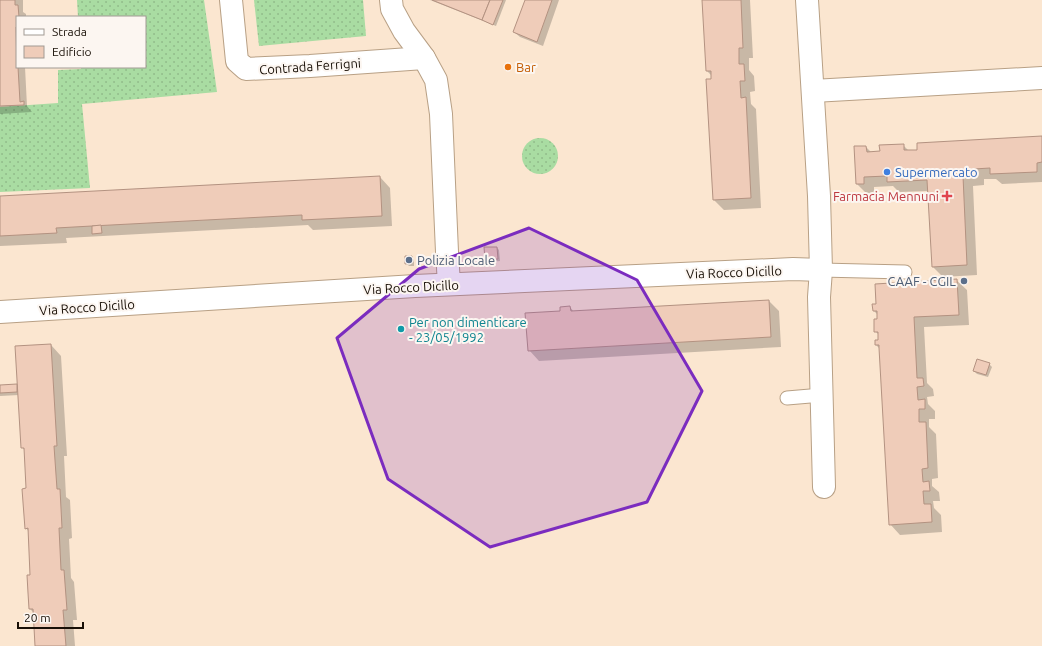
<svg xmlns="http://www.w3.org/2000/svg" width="1042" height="646" viewBox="0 0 1042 646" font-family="Ubuntu,sans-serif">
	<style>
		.grass { fill: url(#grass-dots) }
		.shadow { fill: #0003 }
		.building { fill: #efccb9; stroke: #b39281 }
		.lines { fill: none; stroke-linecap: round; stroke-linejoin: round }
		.lane-casing { stroke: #b8a085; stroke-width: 15 }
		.street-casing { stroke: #b8a085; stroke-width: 24 }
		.lane { stroke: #fff; stroke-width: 13 }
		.street { stroke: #fff; stroke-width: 22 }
		.marked { fill: #7b2cbf; fill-opacity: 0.2; stroke: #7b2cbf; stroke-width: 3; stroke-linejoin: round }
		.food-dot { fill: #e8710a; stroke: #fcf6f1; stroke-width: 1.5 }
		.shop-dot { fill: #3f7fe0; stroke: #fcf6f1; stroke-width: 1.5 }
		.health-dot { fill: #e0444e; stroke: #fcf6f1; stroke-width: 1.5 }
		.service-dot { fill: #5c6f8a; stroke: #fcf6f1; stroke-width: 1.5 }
		.culture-dot { fill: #0f9aa8; stroke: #fcf6f1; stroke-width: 1.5 }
		.labels { text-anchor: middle; stroke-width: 4; stroke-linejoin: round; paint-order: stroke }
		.street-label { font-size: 13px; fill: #180f06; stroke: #fcf6f1 }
		.food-label { font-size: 13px; fill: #c56008; stroke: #fcf6f1; text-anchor: start }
		.shop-label { font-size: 13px; fill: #366cbe; stroke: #fcf6f1; text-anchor: start }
		.health-label { font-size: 13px; fill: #be3a42; stroke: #fcf6f1; text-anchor: end }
		.service-label { font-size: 13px; fill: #4e5e75; stroke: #fcf6f1; text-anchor: start }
		.culture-label { font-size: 13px; fill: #0d838f; stroke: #fcf6f1; text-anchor: start }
	</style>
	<defs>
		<pattern id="grass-dots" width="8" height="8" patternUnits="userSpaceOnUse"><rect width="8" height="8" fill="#a9dca2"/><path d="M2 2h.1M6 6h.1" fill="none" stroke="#91bc8a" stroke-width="1.8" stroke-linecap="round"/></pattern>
	</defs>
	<rect width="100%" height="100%" fill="#fbe6d0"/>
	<g class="grass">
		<path d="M77,0h127l13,92 -135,12 8,84 -90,4v-85l58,-4v-33l23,-1v-2h64v-50h-67z"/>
		<path d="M254,0h109l3,36 -107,10z"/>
		<circle cx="540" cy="156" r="18"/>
	</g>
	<g class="shadow">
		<path d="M0,0h23v12l3,2v3h-9v50h8l2,39 4,5 1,1 -32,2z"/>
		<path d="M430,0h76l-10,26z"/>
		<path d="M526,0h33l-16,46 -23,-9 -6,-5z"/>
		<path d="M703,0h47l3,58h-4v12l5,6 1,15 -5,1 1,12 5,5 5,99 -37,2 -10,-10 -2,-124 -5,-5z"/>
		<path d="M1042,137v45l-40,2 -6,-5h-12v6l-11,1 4,89 -34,2 -10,-10 -4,-76 -30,1 -6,-6 -19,1v7h-7l-10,-10 9,-37 6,6 9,-1 22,-7 6,6z"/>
		<path d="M380,177l10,11 2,38 -79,4 -5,-5 -242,13 1,5 -67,3v-49z"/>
		<path d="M497,248l2,2 1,11 -12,1 -2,-3z"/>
		<path d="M412,257l2,3v6h-5l-3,-3z"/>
		<path d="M956,280l11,10 2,35 -45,2 3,56 6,6 1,7 -7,1 1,7 7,7v8h-6v8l7,7 2,44 -6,1v7l7,6 1,9h-7l1,7 7,7 1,17 -42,3 -10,-11 -10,-175 -4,-4 3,-4v-6l-4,-4 3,-11v-5l-4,-4z"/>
		<path d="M769,301l10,10 2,36 -242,14 -10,-11 32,-38 9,-5 4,5z"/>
		<path d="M51,345l10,11 6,100h-3l2,41 4,3 2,38 -3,1 2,39 3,4 3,38h-4l2,26h-39l-2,-33 -4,-4 1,-33 -2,-44 -3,-4 2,-39 -3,-38 -3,-4 -3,-52 -19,1v-10l18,-1z"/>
		<path d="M989,364l3,3 -4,10 -11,-3 -3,-3z"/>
	</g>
	<g class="building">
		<path d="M0,0h15v5h3l1,12h-2v10h-1l1,40h1l2,35 4,-1v4l-24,1z"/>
		<path d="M432,0h58l-8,20z"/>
		<path d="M490,0h13l-10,25 -11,-5z"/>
		<path d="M525,0h27l-15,42 -24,-10z"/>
		<path d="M702,0h39l2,48h-4v16h5l1,17h-5l1,17 5,-1 5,101 -38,2 -7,-121h5v-8h-5z"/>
		<path d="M1042,136v26l-5,1v9l-47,2v-6l-16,1v6l-11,1 4,89 -35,2 -5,-87 -40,2v-6l-23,1v7h-8l-2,-38h12l1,6 13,-1 -1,-6 25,-1v6h13v-7z"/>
		<path d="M380,176l2,40 -80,4v-5l-210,11 -36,2 1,5 -57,3v-40z"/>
		<path d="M101,225l1,8 -10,1v-8z"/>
		<path d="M484,247h13l1,12 -13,1z"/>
		<path d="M405,256h7v7l-7,1z"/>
		<path d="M957,279l2,36 -45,2 3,61h6l1,8 -7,1 1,13 7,-1v10h-6v13h7l2,46 -6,1 1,13 6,-1 1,10h-7l1,13h7l1,18 -43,3 -10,-177v-3h-4v-5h3v-8h-4v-13h3v-8h-4l-1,-7h4l-1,-20z"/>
		<path d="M769,300l2,37 -243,14 -3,-38 35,-2v-4l10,-1 1,5z"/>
		<path d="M51,344l6,102h-3l3,43h3l2,39h-3l2,42h3l3,40h-4l3,36h-31l-2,-37h-4l-1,-16 -1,-18h3l-2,-47 -3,1 -3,-40 4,-1 -2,-40h-3l-6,-102z"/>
		<path d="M977,359l13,4 -4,12 -13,-4z"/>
		<path d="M17,384v8l-17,1v-8z"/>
	</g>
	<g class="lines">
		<g class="lane-casing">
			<g id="lane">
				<path d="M821,270l84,2"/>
				<path d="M787,398l35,-3"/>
			</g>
		</g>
		<g class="street-casing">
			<g id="street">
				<path d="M231,0l6,61 9,8 64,-3 114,-8"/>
				<path d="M391,0l1,9 12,22 20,27 12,22 5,34 6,138 2,32"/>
				<path d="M807,0l12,196 2,74 -2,27 5,190"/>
				<path d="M813,91l229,-13"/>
				<path d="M0,312l415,-26 378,-17 28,1"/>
			</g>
		</g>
		<use href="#lane" class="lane"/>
		<use href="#street" class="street"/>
	</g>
	<path class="marked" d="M529,228l108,52 65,111 -55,111 -157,45 -102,-68 -51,-141 82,-69z"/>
	<circle class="food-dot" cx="508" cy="67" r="4"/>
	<circle class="shop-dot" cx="887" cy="172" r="4"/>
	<path class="health-dot" d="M945 190h4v4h4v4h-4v4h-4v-4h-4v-4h4z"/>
	<g class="service-dot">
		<circle cx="409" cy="260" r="4"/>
		<circle cx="964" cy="281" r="4"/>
	</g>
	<circle class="culture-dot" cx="401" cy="329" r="4"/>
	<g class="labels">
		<g class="street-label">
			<text transform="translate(310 66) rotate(-4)" y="5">Contrada Ferrigni</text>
			<text transform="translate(734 272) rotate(-2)" y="5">Via Rocco Dicillo</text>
			<text transform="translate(411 287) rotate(-3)" y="5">Via Rocco Dicillo</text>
			<text transform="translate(87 307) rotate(-4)" y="5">Via Rocco Dicillo</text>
		</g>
		<g class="food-label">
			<text x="516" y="72">Bar</text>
		</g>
		<g class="shop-label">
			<text x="895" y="177">Supermercato</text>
		</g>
		<g class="health-label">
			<text x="939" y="201">Farmacia Mennuni</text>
		</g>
		<g class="service-label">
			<text x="417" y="265">Polizia Locale</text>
			<text x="956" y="286" text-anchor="end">CAAF - CGIL</text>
		</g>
		<g class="culture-label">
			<text x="409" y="327">Per non dimenticare<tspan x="409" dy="15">- 23/05/1992</tspan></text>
		</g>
	</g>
	<rect x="16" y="16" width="130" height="52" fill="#fcf6f1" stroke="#a19a93"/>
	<rect x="24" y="29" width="20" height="6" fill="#ffffff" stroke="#a19a93"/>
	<text x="52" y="36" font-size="12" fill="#180f06">Strada</text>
	<rect x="24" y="46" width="20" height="12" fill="#efccb9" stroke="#a19a93"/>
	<text x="52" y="56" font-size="12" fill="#180f06">Edificio</text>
	<path d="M18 622v6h65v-6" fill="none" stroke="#180f06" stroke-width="2"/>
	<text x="24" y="622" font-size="12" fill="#180f06" stroke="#fcf6f1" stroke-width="3" paint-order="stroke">20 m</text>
</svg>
